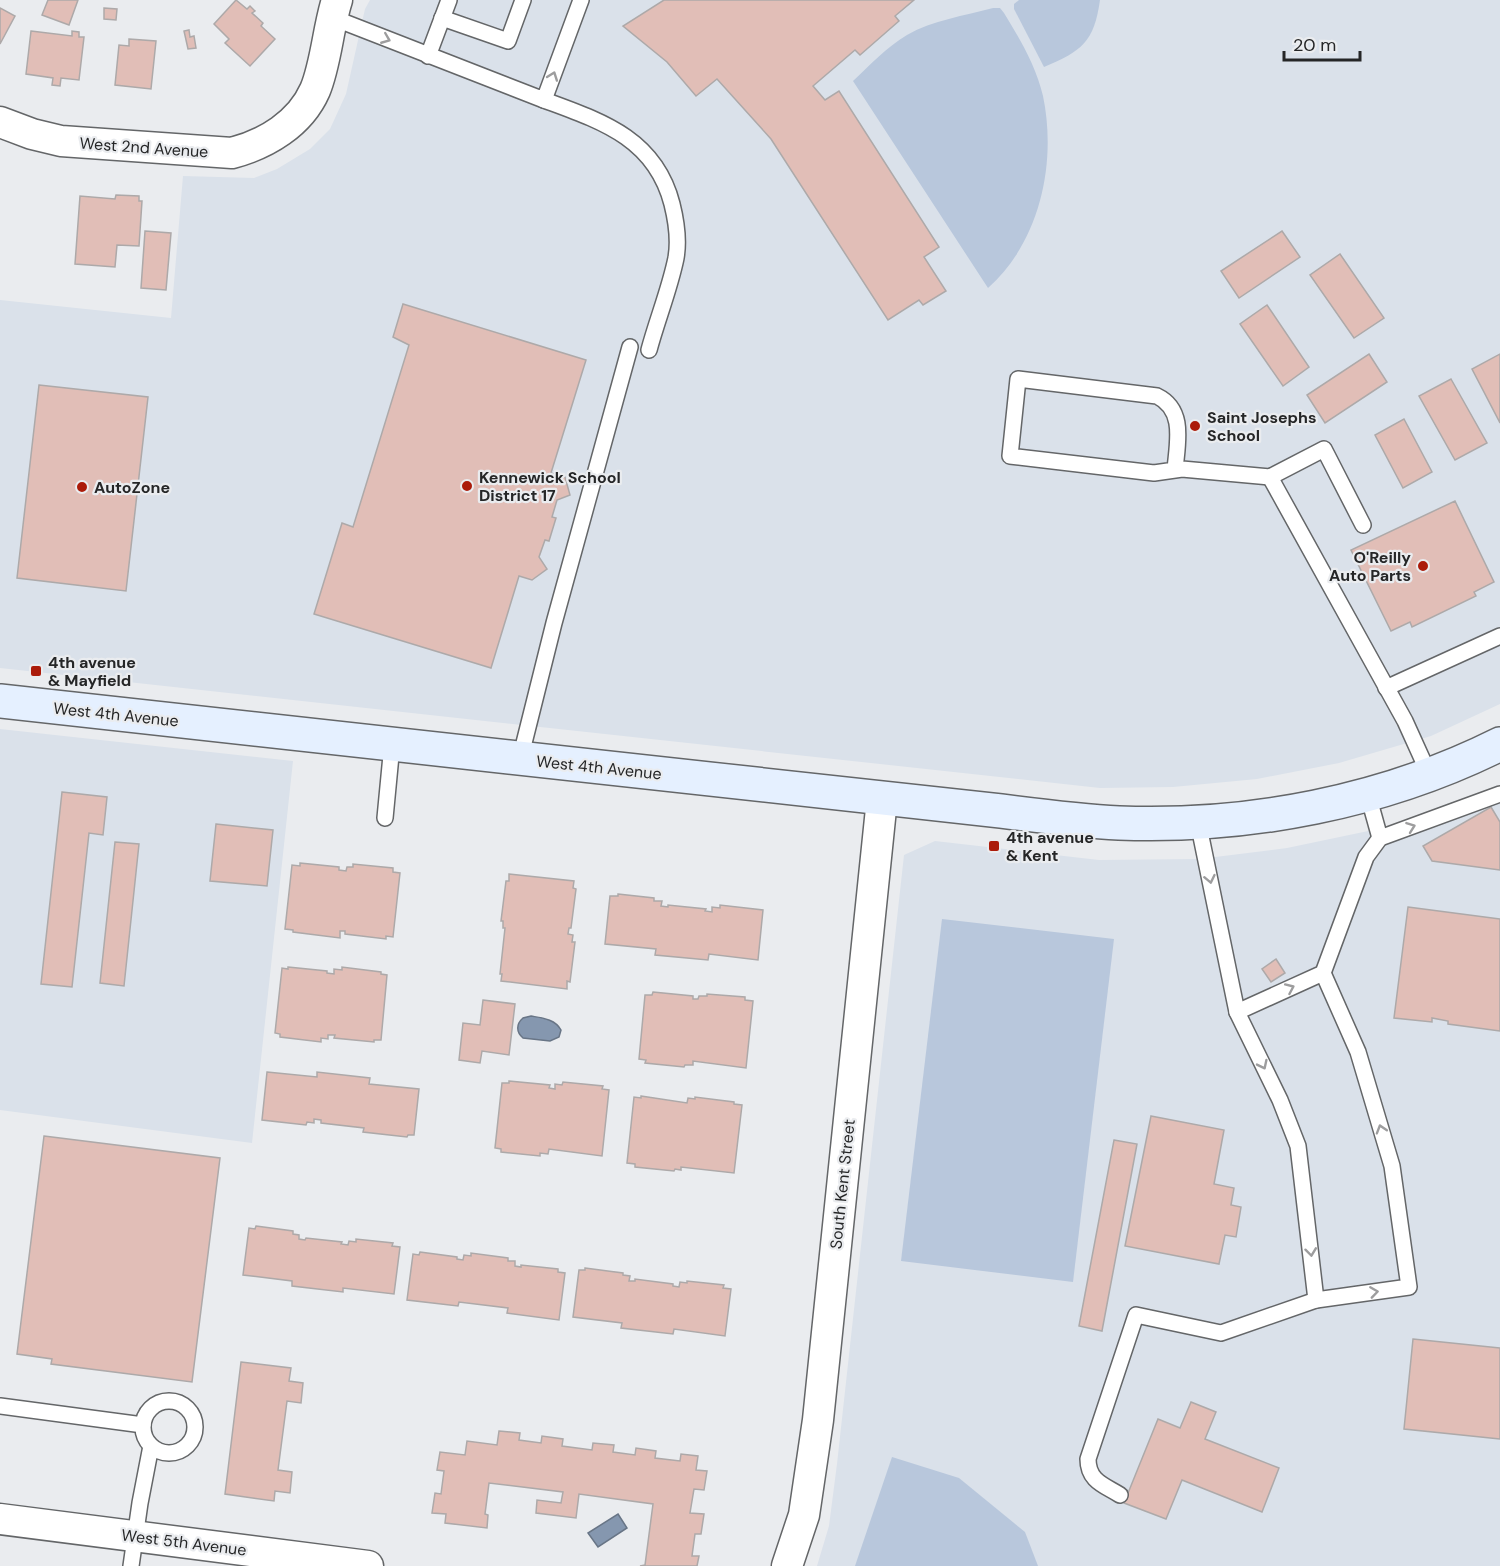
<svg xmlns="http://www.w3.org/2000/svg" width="1500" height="1566" viewBox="0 0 1500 1566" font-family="'DM Sans',sans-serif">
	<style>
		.built { fill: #dae1ea }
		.green { fill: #b8c7dc }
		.water { fill: #8597af; stroke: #687586; stroke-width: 1.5 }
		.building { fill: #e1beb7; stroke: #ada9a9; stroke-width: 1.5 }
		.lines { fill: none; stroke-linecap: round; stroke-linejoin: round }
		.lane-casing { stroke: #646668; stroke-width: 18 }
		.street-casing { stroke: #646668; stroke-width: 33 }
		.secondary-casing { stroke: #646668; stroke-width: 36 }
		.lane { stroke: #fff; stroke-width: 15 }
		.street { stroke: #fff; stroke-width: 30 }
		.secondary { stroke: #e5f0ff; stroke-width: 33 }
		.oneway { stroke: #9d9d9e }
		.poi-dot { fill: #ab1b0a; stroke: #eaecef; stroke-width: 2 }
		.labels { text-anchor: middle; stroke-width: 4.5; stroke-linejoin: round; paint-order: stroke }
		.street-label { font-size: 16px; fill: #252627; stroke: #eaecef }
		.poi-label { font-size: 16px; font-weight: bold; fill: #252627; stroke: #eaecef; text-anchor: start }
	</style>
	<rect width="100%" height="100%" fill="#eaecef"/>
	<g class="built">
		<path d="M370,0h1130v704l-69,32 -92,27 -82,16 -84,8 -73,1 -1100,-120v-368l171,18 12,-142 71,2 23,-9 33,-20 20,-20 16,-35 19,-85z"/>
		<path d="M0,729l293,32 -41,382 -252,-33z"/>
		<path d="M1500,793v773h-683l12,-40 8,-62 67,-609 31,-14 164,19 100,-1 88,-11 86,-18 24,1z"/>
	</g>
	<g class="green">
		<path d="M1019,0h81c-6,42 -18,51 -56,67l-30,-58v-5z"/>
		<path d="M993,8h7l4,5c16,26 32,53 39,83 14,67 -3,146 -55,192l-135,-207c17,-16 34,-34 54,-46 26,-15 57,-19 86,-27z"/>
		<path d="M942,919l172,20 -41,343 -172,-21z"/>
		<path d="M892,1457l67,21 66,54 13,34h-183z"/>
	</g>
	<g class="water">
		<path d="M531,1016c11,2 24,3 30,14l-2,7 -9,4 -27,-3c-7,-6 -7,-14 0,-20z"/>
		<path d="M618,1514l9,14 -29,19 -10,-14z"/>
	</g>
	<g class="building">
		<path d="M48,0h30l-9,25 -27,-10z"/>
		<path d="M236,0l11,9 3,-3 5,5 -3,2 11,10 -2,3 14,13 -25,27 -25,-23 4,-4 -15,-15z"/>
		<path d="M664,0h250l-19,16 4,5 -39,34 -5,-5 -42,36 12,14 14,-9 100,156 -15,10 22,34 -23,14 -4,-5 -31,20 -117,-181 -54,-60 -21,17 -29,-34 -44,-36z"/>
		<path d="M0,8l15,8 -15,28z"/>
		<path d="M104,8l13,1 -1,11 -12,-1z"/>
		<path d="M189,30l1,7 4,-1 2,12 -8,1 -4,-18z"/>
		<path d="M31,31l41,5v-5l7,1v5h5l-5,43 -18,-2 -1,8 -8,-1 1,-7 -27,-4z"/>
		<path d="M129,39l27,2 -5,48 -36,-4 4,-40 10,1z"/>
		<path d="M116,195l23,1v5h3l-3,45 -22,-1 -2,22 -40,-3 5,-68 35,3z"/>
		<path d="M145,231l26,2 -5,57 -25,-2z"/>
		<path d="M1282,231l18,26 -61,41 -18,-27z"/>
		<path d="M1340,254l44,64 -30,20 -44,-63z"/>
		<path d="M403,304l183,56 -35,113 14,4 5,18 -13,5 -5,17 4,1 -7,23 -4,-1 -6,17 8,12 -15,11 -13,-4 -28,92 -177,-54 28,-91 11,4 56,-182 -16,-8z"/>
		<path d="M1267,305l42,62 -26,19 -43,-62z"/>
		<path d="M1369,354l18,28 -62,41 -18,-28z"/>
		<path d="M1500,354v69l-28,-54z"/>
		<path d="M1451,379l36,64 -32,17 -36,-64z"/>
		<path d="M39,385l109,12 -22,194 -109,-13z"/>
		<path d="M1404,419l28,53 -29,16 -28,-53z"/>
		<path d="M1455,501l39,81 -20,10 2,4 -64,31 -2,-5 -19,9 -40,-81z"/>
		<path d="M62,792l45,5 -4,38 -14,-2 -17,154 -31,-3z"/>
		<path d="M1491,807l9,15v48l-68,-9 -9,-15z"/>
		<path d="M216,824l57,6 -6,56 -57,-5z"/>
		<path d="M115,842l24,2 -15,142 -24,-3z"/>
		<path d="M300,863l39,4v3l7,1 1,-4h6v-3l40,4v4l7,1 -7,64 -7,-1v3l-41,-5v-3h-5v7l-47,-6v-2l-8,-1 7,-64 8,1z"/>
		<path d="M509,874l65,7 -1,7 3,1 -5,39h-2l-1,6 5,1 -1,7h3l-5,40 -3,-1v8l-66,-8 1,-7h-2l5,-46h-2v-7h-2l5,-40h3z"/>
		<path d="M618,894l36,4v3h8l-1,5 7,1v-2l38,4 -1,2 7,1v-5l8,1v-3l43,5 -5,50 -49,-6 -1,6 -53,-5 1,-6 -51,-5 5,-48h8z"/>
		<path d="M1408,907l92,12v112l-52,-7v-3l-16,-3v4l-38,-4z"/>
		<path d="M1276,959l9,14 -14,9 -9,-13z"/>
		<path d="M288,967l39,4v2l7,1v-5l8,1v-3l39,5v2l6,1 -6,65h-7v2l-40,-4 1,-3h-7v4l-7,-1v4l-41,-5v-3l-5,-1 7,-65 6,1z"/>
		<path d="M653,992l40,4v3h5l1,-3h8v-2l38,3v3l8,1 -7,67 -53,-7v4h-8l-1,2 -39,-4 1,-3 -7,-1 6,-64h7z"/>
		<path d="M483,1000l32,4 -6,51 -27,-4 -2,12 -21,-3 4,-37 17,2z"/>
		<path d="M267,1072l50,5v-5l53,6 -1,6 50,5 -5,46h-6l-1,2 -44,-5 1,-4 -43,-5v-3l-7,-1v4l-7,-1 -1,3 -44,-5z"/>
		<path d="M509,1081l41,4 -1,3 6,1v-5l7,1 1,-3 40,4 -1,3 7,1 -7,66 -53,-7 -1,5 -8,-1v3l-39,-4v-3l-6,-1 7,-65h7z"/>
		<path d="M641,1096l46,7 1,-5 7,1v-2l39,5v2l8,1 -8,68 -53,-6v3l-6,-1 -1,2 -39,-4v-3l-8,-1 7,-66 7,1z"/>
		<path d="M1151,1116l73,14 -10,54 20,4 -3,17 10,2 -5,30 -11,-2 -6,29 -94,-18z"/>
		<path d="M44,1136l176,22 -28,224 -141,-18 1,-5 -35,-5z"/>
		<path d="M1114,1140l23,4 -35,187 -23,-5z"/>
		<path d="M256,1226l37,5v3l6,1v4l6,1 1,-2 36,4 -1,2 7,1 1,-4 7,1v-3l37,4 -1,3 8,1 -6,47 -51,-6v4l-51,-6v-5l-49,-6 6,-47 6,1z"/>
		<path d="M420,1252l37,5v2l6,1 1,-5 7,1v-3l37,5v3h7v5l6,1v-2l37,4v3l7,1 -6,47 -52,-7 1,-5 -49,-6 -1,4 -51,-6 6,-46 6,1z"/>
		<path d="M585,1268l38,5v2l7,1 -1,5h6v-2l38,5v2l6,1 1,-5 7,1v-2l37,4 -1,3 8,1 -6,47 -51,-7 -1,5 -52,-6 1,-5 -49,-6 6,-47h6z"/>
		<path d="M1413,1339l87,9v91l-96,-10z"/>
		<path d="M241,1362l50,6 -2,13 14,2 -2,20 -14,-2 -9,69 14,2 -2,21 -15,-2 -1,10 -49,-7z"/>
		<path d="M1191,1402l25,10 -11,27 74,29 -17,44 -80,-32 -16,39 -42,-16 34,-84 22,9z"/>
		<path d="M499,1431l21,2 -1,7 22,3 1,-7 21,3 -1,7 30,4 1,-7 21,2 -1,7 22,3 1,-7 20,3 -1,7 25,3 1,-7 17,2 -2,14 11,1 -3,19 -10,-1 -4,24 14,1 -3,20h-6l-3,22h7l-2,10h-57l5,-1 8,-61 -74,-10 -3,24 -40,-5 1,-13 24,3 2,-11 -74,-9 -4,31 3,1 -1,13 -42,-5 1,-9 -14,-1 3,-20 6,1 3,-23 -7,-1 3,-18 25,3 2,-14 30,4z"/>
	</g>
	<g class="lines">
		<g class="lane-casing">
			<g id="lane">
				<path d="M331,17l213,83 37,-100"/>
				<path d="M442,18l66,23 15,-41"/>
				<path d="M428,56l21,-56"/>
				<path d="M544,100c57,21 111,38 128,104 4,16 7,37 4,54 -6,30 -19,62 -27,92"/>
				<path d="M1175,470c2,-26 11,-60 -18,-74l-139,-17 -8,77 144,17 28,-4 88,8 54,-28 39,76"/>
				<path d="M1270,477l135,244 24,53"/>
				<path d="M1386,688l114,-52"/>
				<path d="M520,759l34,-136 76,-276"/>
				<path d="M1368,795l12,43"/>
				<path d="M385,818l7,-73"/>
				<path d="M1198,822l39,190 43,88 18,46 18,154"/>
				<path d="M1237,1012l86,-39 43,-116 14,-19 120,-44"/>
				<circle cx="169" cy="1427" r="26"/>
				<path d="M0,1406l143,19"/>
				<path d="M1120,1495c-16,-10 -32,-14 -32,-36l48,-144 85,18 95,-33 93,-13 -17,-121 -34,-114 -35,-79"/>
				<path d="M131,1566l9,-63 11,-57"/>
			</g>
		</g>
		<g class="street-casing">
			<g id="street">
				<path d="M0,122l32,12 29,7 171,12c34,-9 68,-29 83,-63 11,-26 13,-62 22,-90"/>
				<path d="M0,1519l368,47"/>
				<path d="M787,1566l17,-51 14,-95 64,-621"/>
			</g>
		</g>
		<g class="secondary-casing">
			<path id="secondary" d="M0,701l1001,110c39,5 78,10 118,12 130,5 265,-21 381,-79"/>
		</g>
		<use href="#lane" class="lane"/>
		<use href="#street" class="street"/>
		<use href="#secondary" class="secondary"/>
	</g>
	<defs><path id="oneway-chevron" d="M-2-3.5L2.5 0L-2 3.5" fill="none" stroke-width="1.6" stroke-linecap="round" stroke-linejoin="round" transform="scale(1.5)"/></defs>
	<g class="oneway">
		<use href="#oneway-chevron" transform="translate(386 39) rotate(22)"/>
		<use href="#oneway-chevron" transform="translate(553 76) rotate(-70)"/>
		<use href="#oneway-chevron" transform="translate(1411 827) rotate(-20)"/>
		<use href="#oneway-chevron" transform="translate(1210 879) rotate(78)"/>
		<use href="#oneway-chevron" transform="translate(1290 988) rotate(-24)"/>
		<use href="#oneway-chevron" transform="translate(1263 1065) rotate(64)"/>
		<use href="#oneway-chevron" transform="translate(1381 1129) rotate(-107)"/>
		<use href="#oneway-chevron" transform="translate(1311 1252) rotate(83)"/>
		<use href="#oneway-chevron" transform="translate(1374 1292) rotate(-8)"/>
	</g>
	<g class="poi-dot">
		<circle cx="1195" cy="426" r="6"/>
		<circle cx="467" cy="486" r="6"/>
		<circle cx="82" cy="487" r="6"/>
		<circle cx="1423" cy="566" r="6"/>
		<rect x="30" y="665" width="12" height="12" rx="3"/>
		<rect x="988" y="840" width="12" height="12" rx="3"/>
	</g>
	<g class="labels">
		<g class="street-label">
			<text transform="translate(144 147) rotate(4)" y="6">West 2nd Avenue</text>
			<text transform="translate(116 714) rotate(6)" y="6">West 4th Avenue</text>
			<text transform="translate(599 767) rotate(6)" y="6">West 4th Avenue</text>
			<text transform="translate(842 1184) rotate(-84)" y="6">South Kent Street</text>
			<text transform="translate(184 1542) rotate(7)" y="6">West 5th Avenue</text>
		</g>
		<g class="poi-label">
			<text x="1207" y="423">Saint Josephs<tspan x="1207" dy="18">School</tspan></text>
			<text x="479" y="483">Kennewick School<tspan x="479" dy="18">District 17</tspan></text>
			<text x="94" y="493">AutoZone</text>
			<text x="1411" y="563" text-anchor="end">O'Reilly<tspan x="1411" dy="18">Auto Parts</tspan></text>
			<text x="48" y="668">4th avenue<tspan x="48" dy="18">&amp; Mayfield</tspan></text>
			<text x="1006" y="843">4th avenue<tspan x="1006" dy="18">&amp; Kent</tspan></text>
		</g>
	</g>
	<path d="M1284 51v9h76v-9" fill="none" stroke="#252627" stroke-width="3"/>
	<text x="1293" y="51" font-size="18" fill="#252627" stroke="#eaecef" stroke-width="4.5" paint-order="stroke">20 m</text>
</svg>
